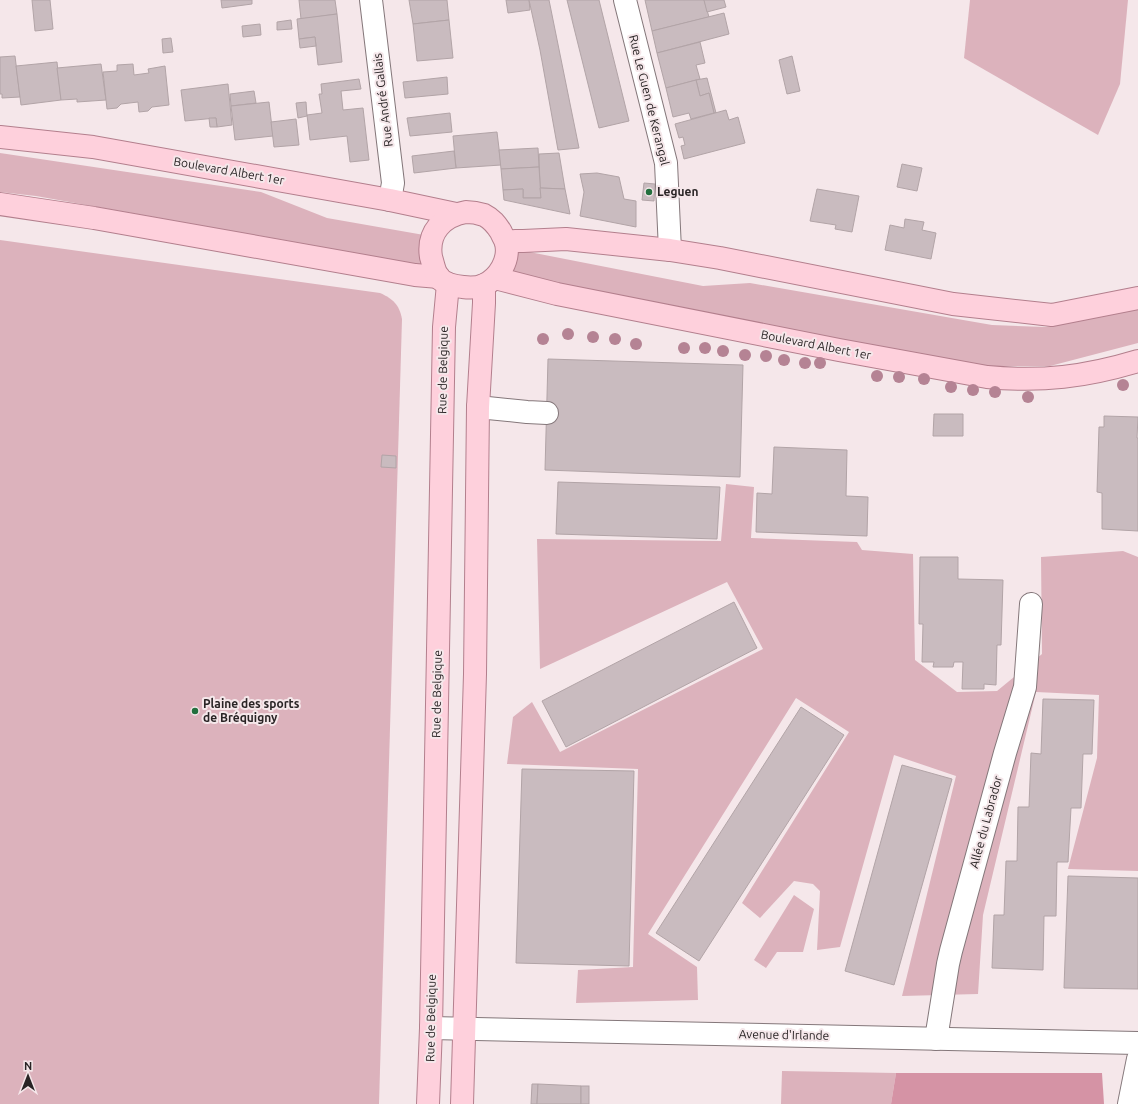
<svg xmlns="http://www.w3.org/2000/svg" width="1138" height="1104" viewBox="0 0 1138 1104" font-family="Ubuntu,sans-serif">
	<style>
		.green { fill: #dcb2bc }
		.forest { fill: #d593a5 }
		.building { fill: #c9bbbf; stroke: #b2a4a7 }
		.lines { fill: none; stroke-linecap: round; stroke-linejoin: round }
		.minor-casing { stroke: #84777a; stroke-width: 24 }
		.major-casing { stroke: #b37f8d; stroke-width: 24 }
		.minor { stroke: #fff; stroke-width: 22 }
		.major { stroke: #fed0dc; stroke-width: 22 }
		.tree { fill: #b58394 }
		.poi-dot { fill: #236f3e; stroke: #f5e7ea; stroke-width: 1.5 }
		.labels { text-anchor: middle; stroke-width: 4; stroke-linejoin: round; paint-order: stroke }
		.street-label { font-size: 12px; fill: #292425; stroke: #f5e7ea }
		.poi-label { font-size: 12px; font-weight: bold; fill: #292425; stroke: #f5e7ea; text-anchor: start }
	</style>
	<rect width="100%" height="100%" fill="#f5e7ea"/>
	<g class="green">
		<path d="M970,0h158l-8,84 -22,51 -134,-77z"/>
		<path d="M0,153l261,39 66,26 97,17 -1,30 -387,-69 -36,-4z"/>
		<path d="M0,240l380,53c13,6 19,11 22,26l-23,785h-379z"/>
		<path d="M509,248l194,38 47,-3 242,42 54,2 75,-14 17,-5v35l-88,23h-61l-215,-38 -272,-54z"/>
		<path d="M726,484l28,3 -3,51 106,4 5,8 51,4 2,106 42,32 40,-1 45,-37 -1,-97 82,-6 15,6v314l-70,-2 29,-111 2,-63 -63,-3 -53,223 -5,79 -76,2 54,-220 -62,-21 -54,192 -23,3 3,-59 -7,-7 -19,-3 -34,37 -18,-15 107,-171 -53,-34 -148,236 49,33 1,33 -122,3 2,-33 55,-3 5,-198 -131,-5 6,-47 19,-15 28,50 203,-103 -36,-67 -187,87 -3,-130 184,2z"/>
		<path d="M794,895l20,14 -11,43h-26l-11,16 -12,-8z"/>
		<path d="M782,1071l114,2 -5,31h-110z"/>
	</g>
	<path class="forest" d="M896,1073h206l2,31h-213z"/>
	<g class="building">
		<path d="M32,0h18l3,29 -18,2z"/>
		<path d="M221,0h31v4l-30,4z"/>
		<path d="M299,0h36l2,14 -36,5z"/>
		<path d="M409,0h38l2,20 -36,4z"/>
		<path d="M506,0h23l1,10 -22,3z"/>
		<path d="M529,0h20l30,148 -21,2 -18,-100z"/>
		<path d="M567,0h32l30,121 -30,7z"/>
		<path d="M645,0h59l5,17 -57,14z"/>
		<path d="M704,0h20l2,7 -19,5z"/>
		<path d="M724,13l5,21 -72,19 -5,-22z"/>
		<path d="M337,14l5,48 -24,3 -3,-28 -16,2 -2,-20z"/>
		<path d="M291,20l1,9 -15,1v-8z"/>
		<path d="M449,20l4,38 -36,3 -4,-37z"/>
		<path d="M260,24l1,11 -18,2 -1,-11z"/>
		<path d="M315,37l1,9 -16,2 -1,-9z"/>
		<path d="M171,38l2,14 -10,1 -1,-14z"/>
		<path d="M700,42l5,21 -9,2 4,14 -34,9 -9,-35z"/>
		<path d="M15,56l5,41 -18,1v-4h-2v-37z"/>
		<path d="M792,56l8,35 -13,3 -8,-34z"/>
		<path d="M57,62l4,38 -40,5 -5,-39z"/>
		<path d="M101,64l5,36 -29,2v-3l-16,1 -4,-32z"/>
		<path d="M133,64l1,11 15,-2 -1,-4 17,-3 4,39 -17,2 -4,4 -9,1 -1,-10 -17,2 -4,4 -10,1 -4,-37 14,-1v-6z"/>
		<path d="M447,77l1,17 -43,4 -2,-16z"/>
		<path d="M707,78l9,35h-2l-5,-20 -9,3 -4,-16z"/>
		<path d="M359,79l2,10 -20,2 2,19 20,-2 6,52 -19,2 -3,-26 -37,4 -3,-25 15,-2 -3,-19h3l-1,-10z"/>
		<path d="M696,80l4,16 9,-3 5,20 -23,6 -2,-6 -16,4 -7,-29z"/>
		<path d="M228,84l4,41 -15,2 -1,-9 -31,3 -4,-31z"/>
		<path d="M254,91l2,12 -25,3 -1,-12z"/>
		<path d="M269,102l4,34 -38,4 -4,-34z"/>
		<path d="M306,102l1,14 -9,2 -2,-15z"/>
		<path d="M726,110l3,10 9,-3 7,26 -61,16 -3,-13 4,-1 -2,-8 -4,1 -4,-14z"/>
		<path d="M450,113l2,19 -42,4 -3,-18z"/>
		<path d="M209,118h7l1,9h-7z"/>
		<path d="M296,119l3,26 -25,2 -3,-25z"/>
		<path d="M497,132l4,33 -45,3 -3,-32z"/>
		<path d="M538,148l1,19 -38,2 -2,-19z"/>
		<path d="M454,151l2,17 -42,5 -2,-17z"/>
		<path d="M559,153l6,36 -25,-1 -1,-34z"/>
		<path d="M902,164l20,4 -5,23 -20,-4z"/>
		<path d="M539,167l2,31h-18v-9l-20,1 -2,-21z"/>
		<path d="M597,173l22,4 5,22 12,2v26l-56,-11 4,-24 -4,-18z"/>
		<path d="M644,183l11,1 -1,17 -12,-1z"/>
		<path d="M540,188l25,1 5,25 -66,-14 -1,-10 20,-1v9h18z"/>
		<path d="M817,189l42,7 -7,36 -17,-3 1,-4 -26,-4z"/>
		<path d="M905,219l19,3 -2,8 14,3 -5,26 -46,-9 5,-25 14,3z"/>
		<path d="M548,359l195,6 -3,112 -195,-7z"/>
		<path d="M934,414h29v22h-30z"/>
		<path d="M1104,416l34,1 -1,21h1v93l-36,-2v-36l-5,-1 2,-65h5z"/>
		<path d="M774,447l73,3 -1,46 22,1 -1,39 -111,-4 1,-39 15,1z"/>
		<path d="M382,455l14,1v12l-15,-1z"/>
		<path d="M558,482l162,5 -3,52 -161,-5z"/>
		<path d="M920,557h38v22l45,1 -2,65h-4l-1,40 -12,-1v5h-22l1,-27h-9l-1,5h-20l1,-5h-12l1,-38h-4z"/>
		<path d="M734,602l23,46 -191,99 -24,-46z"/>
		<path d="M1043,699l51,1 -2,54h-9l-2,54h-10l-3,54h-11l-1,54h-12l-1,54 -51,-2 2,-53h10l2,-54h11l1,-54h11l2,-54 10,1z"/>
		<path d="M801,707l43,28 -145,226 -43,-28z"/>
		<path d="M902,765l50,14 -58,206 -49,-14z"/>
		<path d="M522,769l112,2 -5,195 -113,-3z"/>
		<path d="M1068,876l70,2v111l-74,-1z"/>
		<path d="M532,1084h6l-1,20h-6z"/>
		<path d="M538,1084l43,2v18h-44z"/>
		<rect x="581" y="1086" width="8" height="18"/>
	</g>
	<g class="lines">
		<g class="minor-casing">
			<g id="minor">
				<path d="M371,0l22,183 -3,17"/>
				<path d="M625,0l41,163 4,87"/>
				<path d="M478,407l49,5 20,1"/>
				<path d="M431,1028l707,15"/>
				<path d="M936,1039l12,-75 3,-13 54,-198 20,-66 6,-83"/>
				<path d="M1129,1104l9,-45"/>
			</g>
		</g>
		<g class="major-casing">
			<g id="major">
				<path d="M0,137l93,10 297,53 66,14"/>
				<path d="M0,204l94,14 321,57 24,2"/>
				<path d="M466,212c6,0 12,1 18,3 8,4 12,9 17,17 1,3 4,7 5,11 4,17 -7,35 -22,42 -7,3 -14,3 -21,2 -9,-1 -19,-3 -25,-10 -4,-6 -5,-14 -7,-20 -4,-25 12,-41 35,-45z"/>
				<path d="M506,242l10,-1h7l43,-2 104,11 50,8 233,46 99,11 86,-17"/>
				<path d="M495,278l62,16 282,56 148,27c55,5 98,0 151,-16"/>
				<path d="M428,1104l3,-76 13,-701 4,-43"/>
				<path d="M462,1104l13,-430 3,-267 6,-104v-18"/>
			</g>
		</g>
		<use href="#minor" class="minor"/>
		<use href="#major" class="major"/>
	</g>
	<g class="tree">
		<circle cx="568" cy="334" r="6"/>
		<circle cx="593" cy="337" r="6"/>
		<circle cx="543" cy="339" r="6"/>
		<circle cx="615" cy="339" r="6"/>
		<circle cx="636" cy="344" r="6"/>
		<circle cx="684" cy="348" r="6"/>
		<circle cx="705" cy="348" r="6"/>
		<circle cx="723" cy="351" r="6"/>
		<circle cx="745" cy="355" r="6"/>
		<circle cx="766" cy="356" r="6"/>
		<circle cx="784" cy="360" r="6"/>
		<circle cx="805" cy="363" r="6"/>
		<circle cx="820" cy="363" r="6"/>
		<circle cx="877" cy="376" r="6"/>
		<circle cx="899" cy="377" r="6"/>
		<circle cx="924" cy="379" r="6"/>
		<circle cx="1123" cy="385" r="6"/>
		<circle cx="951" cy="387" r="6"/>
		<circle cx="973" cy="390" r="6"/>
		<circle cx="995" cy="392" r="6"/>
		<circle cx="1028" cy="397" r="6"/>
	</g>
	<g class="poi-dot">
		<circle cx="649" cy="192" r="4"/>
		<circle cx="195" cy="711" r="4"/>
	</g>
	<g class="labels">
		<g class="street-label">
			<text transform="translate(383 100) rotate(-97)" y="4">Rue André Gallais</text>
			<text transform="translate(649 100) rotate(76)" y="4">Rue Le Guen de Kerangal</text>
			<text transform="translate(229 171) rotate(10)" y="4">Boulevard Albert 1er</text>
			<text transform="translate(816 345) rotate(11)" y="4">Boulevard Albert 1er</text>
			<text transform="translate(443 370) rotate(-89)" y="4">Rue de Belgique</text>
			<text transform="translate(437 694) rotate(-89)" y="4">Rue de Belgique</text>
			<text transform="translate(986 822) rotate(-75)" y="4">Allée du Labrador</text>
			<text transform="translate(431 1018) rotate(-89)" y="4">Rue de Belgique</text>
			<text transform="translate(784 1035) rotate(1)" y="4">Avenue d'Irlande</text>
		</g>
		<g class="poi-label">
			<text x="657" y="196">Leguen</text>
			<text x="203" y="708">Plaine des sports<tspan x="203" dy="14">de Bréquigny</tspan></text>
		</g>
	</g>
	<g transform="translate(28 1076)" stroke="#f5e7ea" stroke-width="3" paint-order="stroke">
	<path d="M0-3L7 15L0 10L-7 15Z" fill="#292425"/>
	<text y="-6" font-size="11" font-weight="bold" text-anchor="middle" fill="#292425">N</text>
	</g>
</svg>
